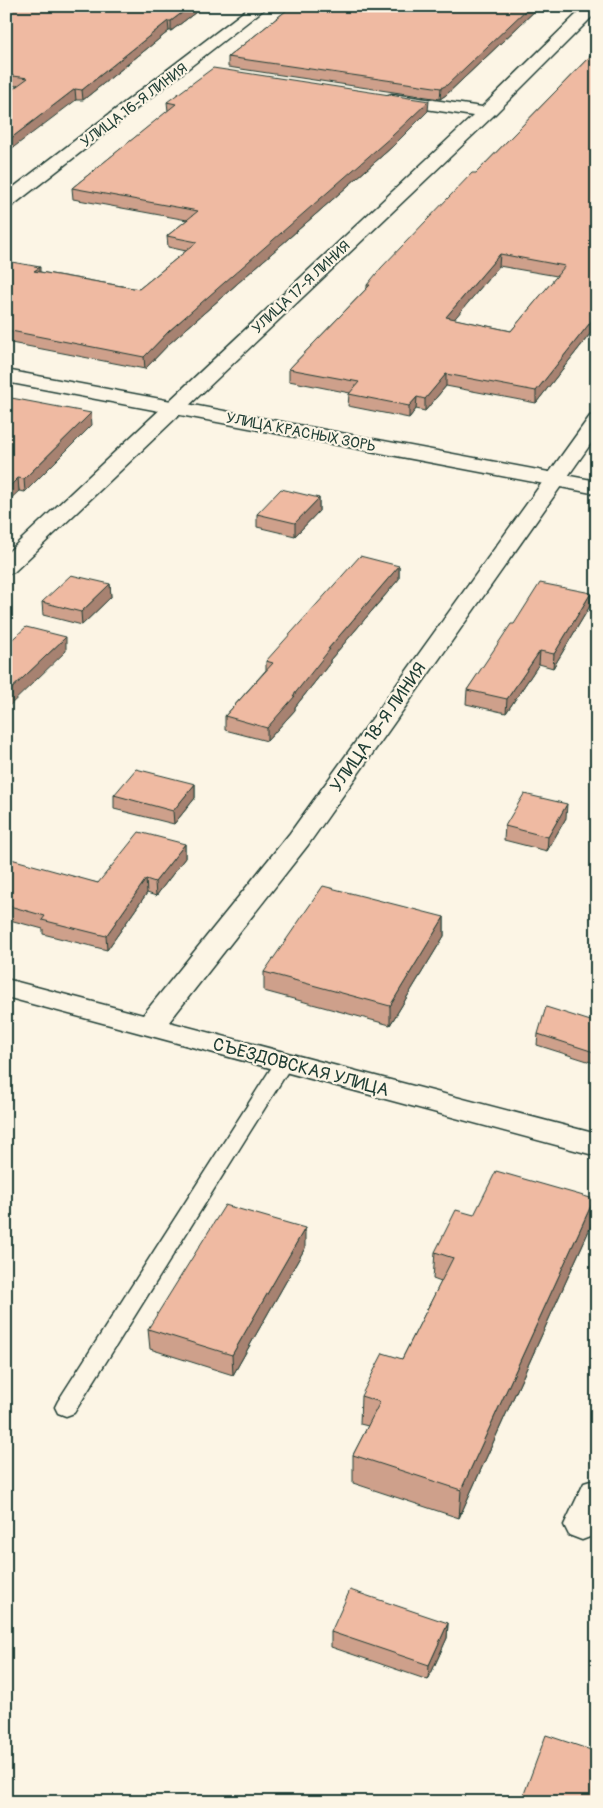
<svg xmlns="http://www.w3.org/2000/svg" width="603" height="1808" viewBox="0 0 603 1808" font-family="Pangolin,sans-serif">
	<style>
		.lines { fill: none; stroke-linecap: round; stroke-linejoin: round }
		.lane-casing { stroke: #1f3d34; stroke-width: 3 }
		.street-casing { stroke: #1f3d34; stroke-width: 3 }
		.secondary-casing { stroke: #1f3d34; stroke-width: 3 }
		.lane { fill: #fcf5e5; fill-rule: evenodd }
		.street { fill: #fcf5e5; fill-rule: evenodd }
		.secondary { fill: #fcf5e5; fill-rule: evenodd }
		.wall { fill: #cea08b; stroke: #1f3d34; fill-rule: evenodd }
		.shaded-wall { fill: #a78271; stroke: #1f3d34 }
		.building { fill: #efbaa2; stroke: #1f3d34; fill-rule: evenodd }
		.labels { text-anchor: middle; stroke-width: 4.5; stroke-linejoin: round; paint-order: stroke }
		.far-street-label { font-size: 15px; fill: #1f3d34; stroke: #fcf5e5 }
		.street-label { font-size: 18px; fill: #1f3d34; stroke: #fcf5e5 }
	</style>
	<rect width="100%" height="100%" fill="#fcf5e5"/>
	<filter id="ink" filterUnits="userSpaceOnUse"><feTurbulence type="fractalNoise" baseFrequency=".02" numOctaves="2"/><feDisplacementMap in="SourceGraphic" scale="10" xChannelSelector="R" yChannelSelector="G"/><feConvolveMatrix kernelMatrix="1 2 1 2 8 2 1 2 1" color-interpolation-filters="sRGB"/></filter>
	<g filter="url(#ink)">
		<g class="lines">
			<g class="lane-casing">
				<path id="lane" d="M284,1057l7,2 2,4 -219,350 -8,3 -8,-3 -3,-6 3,-6 219,-342z"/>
			</g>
			<g class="street-casing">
				<g id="street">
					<path d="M251,6h17l-256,200 -6,1v-14z"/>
					<path d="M585,6h12v6l-104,104 -479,456 -8,2v-20l467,-438 -81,-12 -6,-2 -2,-3 2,-3 6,-2 90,13z"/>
					<path d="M597,414v21l-289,410 -139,177 428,112v22l-591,-159v-18l137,36 147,-182 300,-417z"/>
					<path d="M597,1479v53l-2,3 -13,5 -13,-5 -5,-10 20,-42z"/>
				</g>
			</g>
			<g class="secondary-casing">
				<path id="secondary" d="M6,370l591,111v13l-591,-112z"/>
			</g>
			<use href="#lane" class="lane"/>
			<use href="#street" class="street"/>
			<use href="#secondary" class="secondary"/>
		</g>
		<g class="wall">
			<path d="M6,6h198l-33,25h-2l-86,69h-7l-59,-14 -11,-1z"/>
			<path d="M292,6h248l-94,89 -6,4 -212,-32v-10z"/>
			<path d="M597,49v276l-61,78 -90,-17 -21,25 -9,-2 -7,9 -61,-12 1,-12 1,-1 -61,-12v-12l78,-81v-3zM499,266l58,10 -46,55 -57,-12z"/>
			<path d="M167,102l261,9 -36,36 -222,196 -25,26 -139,-27v-81l34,11 99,17 47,-38 -18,-4 -1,-11 20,-16 -114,-21 -1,-11 96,-77z"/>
			<path d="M6,397l86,28 -67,67 -6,-1z"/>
			<path d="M319,498v13l-24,25 -38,-9v-13z"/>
			<path d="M399,566v13l-69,81v3l-35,44v3l-28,31 -42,-11v-14l41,-46v-9z"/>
			<path d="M110,584l1,13 -29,28 -39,-10 -1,-13z"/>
			<path d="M591,593l-1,13 -37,62 -14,-4 -33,49 -40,-9 1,-14 47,-66z"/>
			<path d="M195,784v14l-21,26 -60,-15v-14z"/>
			<path d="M566,818l-19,33 -43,-11 1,-14z"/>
			<path d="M185,844v14l-29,38 -9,-3 -40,57 -64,-16v-5l-37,-10v-55l92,19z"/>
			<path d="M444,917v19l-54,89 -126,-34v-19z"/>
			<path d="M597,1023v41l-60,-19 1,-11z"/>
			<path d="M594,1199l-3,27 -132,292 -106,-35v-28l15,-29 -8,-2 1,-28 41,-37 39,-77 -8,-3 2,-27 39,-37z"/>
			<path d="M305,1248l-72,127 -83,-26 -2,-20z"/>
			<path d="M448,1623l-1,15 -19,42 -97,-33v-15z"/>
		</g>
		<g class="shaded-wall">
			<path d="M191,6h13l-33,25v-10z"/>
			<path d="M530,6h10l-94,89 -6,4 1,-11z"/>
			<path d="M168,21l1,10 -86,69 -1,-10z"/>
			<path d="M75,89l1,11 -70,53v-11z"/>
			<path d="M429,101l-1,10 -36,36 -222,196 -25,26 -1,-12 25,-26z"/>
			<path d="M500,254l-1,12 -53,63v-12z"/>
			<path d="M40,267v11l-6,-7z"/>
			<path d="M597,314v11l-61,78v-12z"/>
			<path d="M446,374v12l-21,25v-12z"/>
			<path d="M417,397l-1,12 -7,9v-12z"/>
			<path d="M91,413l1,12 -67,67 -1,-13z"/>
			<path d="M18,478l1,13 -13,12v-13z"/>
			<path d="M319,498v13l-24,25v-13z"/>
			<path d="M399,566v13l-69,81v3l-35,44v3l-28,31v-13l26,-32 35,-47z"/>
			<path d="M110,584l1,13 -29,28 -1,-13z"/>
			<path d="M591,593l-1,13 -37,62 1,-14z"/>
			<path d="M66,637v14l-60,58v-15z"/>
			<path d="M540,651l-1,13 -33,49 1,-14z"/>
			<path d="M195,784v14l-21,26 -1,-13z"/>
			<path d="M567,804l-1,14 -19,33 1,-14z"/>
			<path d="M185,844v14l-29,38 -1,-14z"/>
			<path d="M146,879l1,14 -40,57 -1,-14z"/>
			<path d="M444,917v19l-54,89v-19z"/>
			<path d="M594,1199l-3,27 -132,292 2,-28z"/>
			<path d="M305,1228v20l-72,127 -1,-20z"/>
			<path d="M448,1623l-1,15 -19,42 1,-15z"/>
		</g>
		<g class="building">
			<path d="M6,6h185l-20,15h-3l-86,69 -7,-1 -69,53v-48l22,-16 -22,-3z"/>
			<path d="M292,6h238l-83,79 -6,3 -213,-31z"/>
			<path d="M597,49v265l-61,77 -90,-17 -21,25 -8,-2 -8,9 -60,-12 10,-12 -70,-13 81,-84h-3l14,-17 91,-95h4zM500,254l65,12 -54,65 -65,-14z"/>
			<path d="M213,68l216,33 -37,35 -223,195 -25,26 -138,-27v-69l34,6 -6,4 105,18 58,-47 -30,-6 31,-25 -126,-23 104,-84 -9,-2z"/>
			<path d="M6,397l85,16 -67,66 -6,-1 -12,12z"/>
			<path d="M281,489l38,9 -24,25 -38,-9z"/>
			<path d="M360,556l39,10 -71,83h2l-37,47h2l-28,32 -42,-12 48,-53 -7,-2z"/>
			<path d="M71,575l39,9 -29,28 -39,-10z"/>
			<path d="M540,583l51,10 -37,61 -14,-3 -33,48 -40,-9 44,-66h3z"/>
			<path d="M26,627l40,10 -60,57v-49z"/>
			<path d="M136,769l59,15 -22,27 -59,-16z"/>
			<path d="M524,794l43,10 -19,33 -43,-11z"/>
			<path d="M139,832l46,12 -30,38 -9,-3 -40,57 -64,-16 3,-4 -39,-11v-41l5,-5 87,24z"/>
			<path d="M323,886l121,31 -54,89 -126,-34z"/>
			<path d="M546,1007l51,16v30l-59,-19z"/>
			<path d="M496,1171l98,28 -133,291 -108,-35 27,-53 -19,-6 22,-43 19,6 51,-101 -18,-6 21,-42 18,5z"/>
			<path d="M225,1205l80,23 -73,127 -84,-26z"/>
			<path d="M350,1590l98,33 -19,42 -98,-33z"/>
			<path d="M546,1735l51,17v50h-76z"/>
		</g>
	</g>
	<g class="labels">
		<g class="far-street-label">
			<text transform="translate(134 105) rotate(-37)" y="5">УЛИЦА 16-Я ЛИНИЯ</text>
			<text transform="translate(301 287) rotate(-43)" y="5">УЛИЦА 17-Я ЛИНИЯ</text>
			<text transform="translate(301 432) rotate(11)" y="5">УЛИЦА КРАСНЫХ ЗОРЬ</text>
		</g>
		<g class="street-label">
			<text transform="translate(378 727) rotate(-55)" y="6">УЛИЦА 18-Я ЛИНИЯ</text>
			<text transform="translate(301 1067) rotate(15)" y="6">СЪЕЗДОВСКАЯ УЛИЦА</text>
		</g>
	</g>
	<rect width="603" height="1808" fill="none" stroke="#fcf5e5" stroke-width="25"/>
	<rect x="12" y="12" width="578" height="1783" fill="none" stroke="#1f3d34" stroke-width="2" filter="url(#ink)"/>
</svg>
